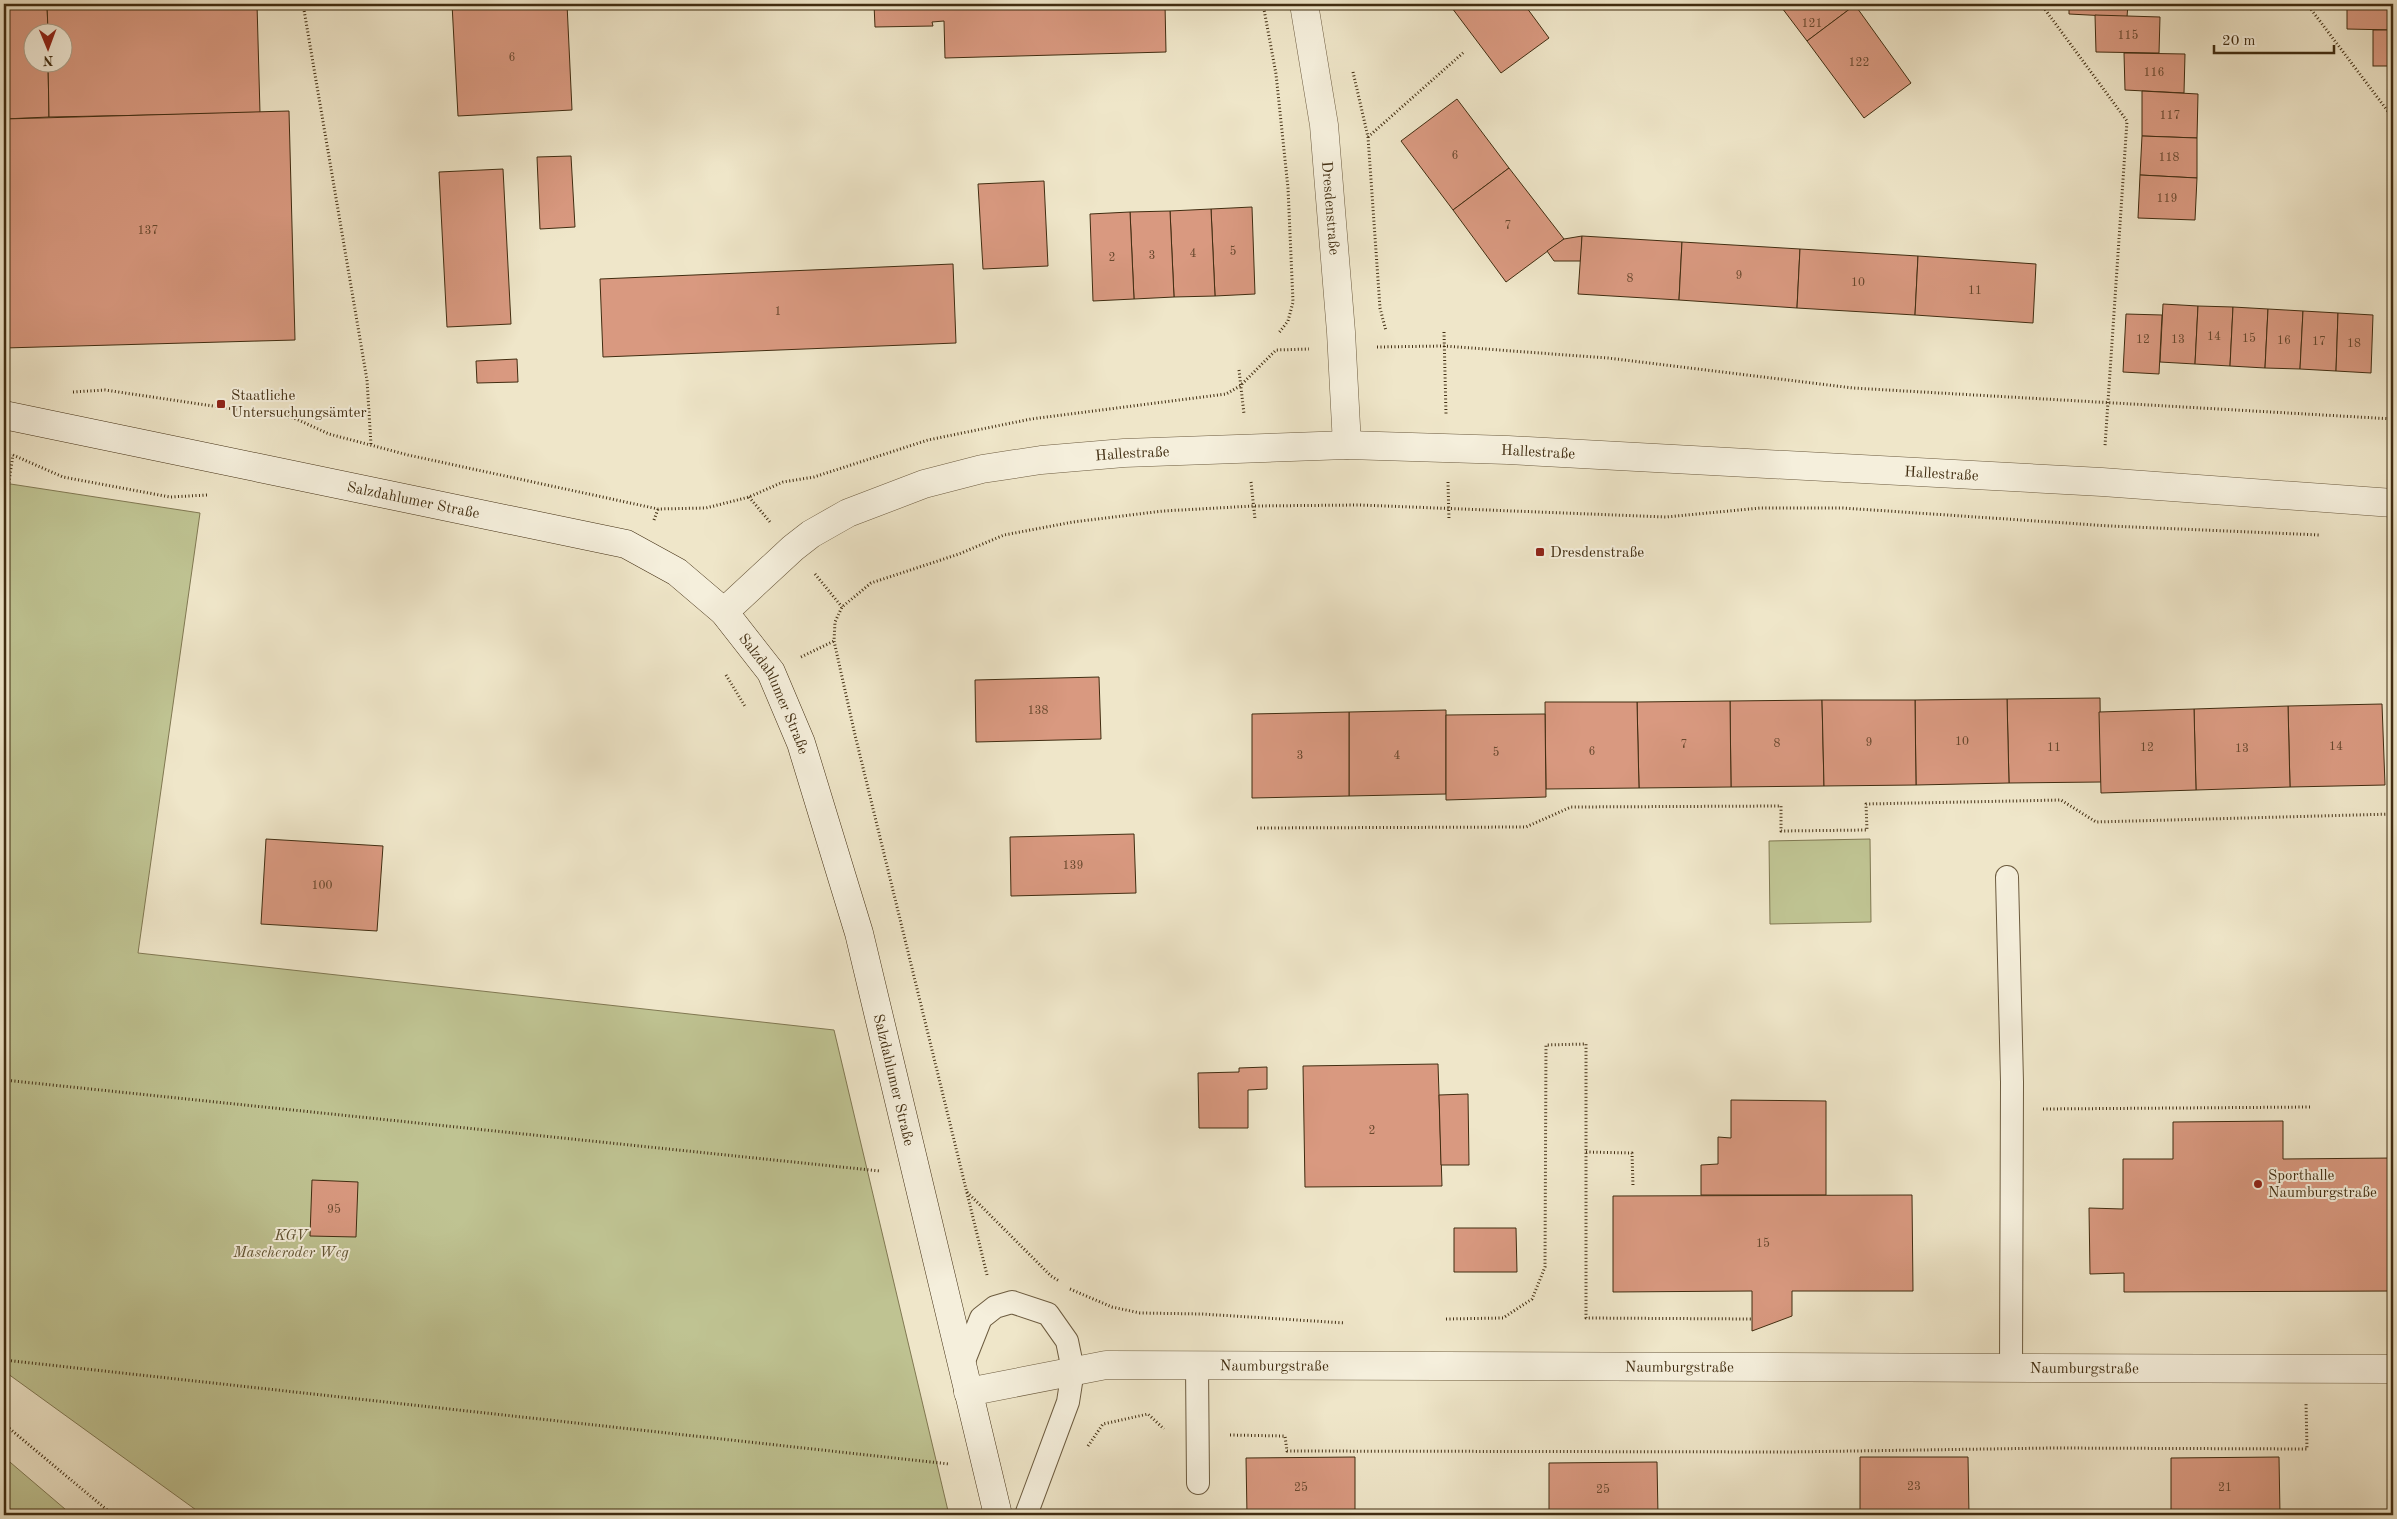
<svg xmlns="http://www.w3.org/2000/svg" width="2397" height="1519" viewBox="0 0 2397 1519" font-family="'Old Standard TT',serif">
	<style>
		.green { fill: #bfc392; stroke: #807852 }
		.building { fill: #d99980; stroke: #412d11 }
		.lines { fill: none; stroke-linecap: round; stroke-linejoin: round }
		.service-casing { stroke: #6c5b3f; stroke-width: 24 }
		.minor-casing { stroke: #6c5b3f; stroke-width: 29 }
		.tertiary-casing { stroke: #6c5b3f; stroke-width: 29 }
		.secondary-casing { stroke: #412d11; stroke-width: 29 }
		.path { stroke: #412d11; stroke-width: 3; stroke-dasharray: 1 2.5; stroke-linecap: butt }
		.service { stroke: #f5efdc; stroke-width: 22 }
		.minor { stroke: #f5efdc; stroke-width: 28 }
		.tertiary { stroke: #f5efdc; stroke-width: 28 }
		.secondary { stroke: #f5efdc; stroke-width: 28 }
		.poi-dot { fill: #8f2418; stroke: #f5efdc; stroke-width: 2 }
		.labels { text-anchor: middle; stroke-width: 4; stroke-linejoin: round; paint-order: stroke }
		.number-label { font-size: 12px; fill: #67482d }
		.street-label { font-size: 15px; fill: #412d11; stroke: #f5efdc }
		.poi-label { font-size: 15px; fill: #412d11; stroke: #f5efdc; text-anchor: start }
		.park-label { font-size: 15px; font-style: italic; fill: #605231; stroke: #f5efdc }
	</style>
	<rect width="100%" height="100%" fill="#efe6c9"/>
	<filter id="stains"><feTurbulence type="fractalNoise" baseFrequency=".004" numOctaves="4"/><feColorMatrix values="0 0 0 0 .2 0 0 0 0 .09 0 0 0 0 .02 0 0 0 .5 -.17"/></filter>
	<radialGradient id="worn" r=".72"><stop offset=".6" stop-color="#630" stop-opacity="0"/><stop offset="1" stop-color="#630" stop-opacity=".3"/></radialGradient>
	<g class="green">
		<path d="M4,483l196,30 -62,440 696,77 115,485h-746l-199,-144z"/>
		<path d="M1870,839l1,83 -101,2 -1,-83z"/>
		<path d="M4,1457l68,58h-68z"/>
	</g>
	<g class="building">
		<path d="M4,4h43l1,28h-16v30h16l1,55 -45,2z"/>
		<path d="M47,4h210l3,109 -211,4 -1,-55h14v-30h-14z"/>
		<path d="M452,4h115l5,106 -114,6z"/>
		<path d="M874,4h291l1,48 -221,6 -1,-37 -12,1 1,4 -58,1z"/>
		<path d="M1449,4h75l25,34 -48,35z"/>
		<path d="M1779,4h75l1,1 -48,36z"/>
		<path d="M2069,4h59l-1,13 -58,-3z"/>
		<path d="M2347,4h46v26l-46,-1z"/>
		<path d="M1855,5l56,78 -47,35 -57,-77z"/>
		<path d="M2095,15l65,2 -1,36 -63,-1z"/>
		<rect x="2373" y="30" width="20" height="36"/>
		<path d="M2124,53l61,1 -1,39 -59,-3z"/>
		<path d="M2142,91l56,3 -1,44 -55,-2z"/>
		<path d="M1457,99l52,69 -56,42 -52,-69z"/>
		<path d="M289,111l6,229 -291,8v-229z"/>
		<path d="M2142,136l55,2v40l-57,-3z"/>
		<path d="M571,156l4,71 -35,2 -3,-72z"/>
		<path d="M1509,168l55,71 -58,43 -53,-72z"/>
		<path d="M503,169l8,155 -64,3 -8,-155z"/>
		<path d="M2140,175l57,3 -2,42 -57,-2z"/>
		<path d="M1044,181l4,85 -65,3 -5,-85z"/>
		<path d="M1252,207l3,87 -40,2 -4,-87z"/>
		<path d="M1211,209l4,87 -41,1 -4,-86z"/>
		<path d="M1170,211l4,86 -40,2 -4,-87z"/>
		<path d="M1130,212l4,87 -41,2 -3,-87z"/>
		<path d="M1582,236l-1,25h-27l-7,-10 17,-12z"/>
		<path d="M1582,236l100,6 -3,58 -101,-6z"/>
		<path d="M1682,242l118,7 -3,59 -118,-8z"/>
		<path d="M1800,249l118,7 -3,59 -118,-7z"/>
		<path d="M1918,256l118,8 -3,59 -118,-8z"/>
		<path d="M953,264l3,79 -353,14 -3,-78z"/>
		<path d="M2163,304l35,2 -3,58 -35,-2z"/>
		<path d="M2198,306l35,1 -3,59 -35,-2z"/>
		<path d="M2233,307l35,2 -3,59 -35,-2z"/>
		<path d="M2268,309l35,2 -3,58 -35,-1z"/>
		<path d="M2303,311l35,2 -2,58 -36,-2z"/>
		<path d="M2338,313l35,2 -2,58 -35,-2z"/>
		<path d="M2126,314l36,1 -3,59 -36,-2z"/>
		<path d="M517,359l1,23 -41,1 -1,-22z"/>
		<path d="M1099,677l2,62 -125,3 -1,-62z"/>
		<path d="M2100,698l1,84 -92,1 -2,-84z"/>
		<path d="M2007,699l2,84 -93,2 -1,-85z"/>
		<path d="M1822,700l2,86 -93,1 -1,-86z"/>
		<path d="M1822,700h93l1,85 -92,1z"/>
		<path d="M1730,701l1,86 -92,1 -2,-86z"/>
		<path d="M1545,702h92l2,86 -93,1z"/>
		<path d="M2382,704l3,81 -95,2 -2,-81z"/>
		<path d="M2288,706l2,81 -94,3 -2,-81z"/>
		<path d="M2194,709l2,81 -95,3 -2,-81z"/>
		<path d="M1446,710v84l-97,2v-84z"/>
		<path d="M1349,712v84l-97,2v-84z"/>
		<path d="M1545,714l1,83 -100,3v-85z"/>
		<path d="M1134,834l2,59 -125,3 -1,-59z"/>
		<path d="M266,839l117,7 -6,85 -116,-7z"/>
		<path d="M1438,1064l4,122 -137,1 -2,-121z"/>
		<path d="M1267,1067v22l-19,1v38h-49l-1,-55 41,-1v-4z"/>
		<path d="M1468,1094l1,71h-28l-2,-70z"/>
		<path d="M1731,1100l95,1v94h-125v-30l17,-1v-27l13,1z"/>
		<path d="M2283,1121v38l110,-1v133l-269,1v-19l-34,1 -1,-66 34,1v-50h50v-37z"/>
		<path d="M312,1180l46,2 -2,55 -46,-1z"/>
		<path d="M1912,1195l1,96h-121v25l-40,15v-40l-139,1v-96z"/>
		<path d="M1454,1228h62l1,44h-63z"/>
		<path d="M1355,1457v58h-108l-1,-57z"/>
		<path d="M1860,1457h108l1,58h-109z"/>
		<path d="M2279,1457l1,58h-109v-57z"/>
		<path d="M1657,1462l1,53h-109v-52z"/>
	</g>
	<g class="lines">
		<g class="service-casing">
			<g id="service">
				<path d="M2007,877l5,205 -1,286"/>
				<path d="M1197,1365l1,118"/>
				<path d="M962,1366l19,-48 14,-11 17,-5 36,12 19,27 6,29 -5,32 -42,113"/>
			</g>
		</g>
		<g class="minor-casing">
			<g id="minor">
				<path id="s1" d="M1304,4l20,121 17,207 6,113"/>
				<path id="s2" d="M968,1392l138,-27 1287,4"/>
			</g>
		</g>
		<g class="tertiary-casing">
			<g id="tertiary">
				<path id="s3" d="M724,612l69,-64 18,-14 37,-21 76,-29 58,-15 59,-9 83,-7 223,-8 161,5 594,32 291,21"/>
			</g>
		</g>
		<g class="secondary-casing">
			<g id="secondary">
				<path id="s4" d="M4,415l622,129 51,28 47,40 47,60 30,71 58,190 139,582"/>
			</g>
		</g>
		<g class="path">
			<path d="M303,4l64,376 4,65"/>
			<path d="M1263,4l13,70 12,114 5,114 -5,19 -10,13"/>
			<path d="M2041,4l86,117 -22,325"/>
			<path d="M2307,4l86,114"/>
			<path d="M1353,72l15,65 12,171 6,23"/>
			<path d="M1368,137l96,-85"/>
			<path d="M1444,332l2,82"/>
			<path d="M1377,347l67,-1 164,12 245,30 540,31"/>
			<path d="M1239,370l5,44"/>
			<path d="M73,392l32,-2 189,28 35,16 79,21 250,54 48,-1 43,-11 34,-15 31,-5 114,-37 103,-21 195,-25 14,-8 36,-36 33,-1"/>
			<path d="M2389,419l4,-75"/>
			<path d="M13,455l50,22 107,20 37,-2"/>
			<path d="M1251,482l4,37"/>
			<path d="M1448,482l1,38"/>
			<path d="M749,497l21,25"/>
			<path d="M4,514l9,-59"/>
			<path d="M654,520l4,-11"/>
			<path d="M815,574l27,33"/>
			<path d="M801,657l33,-16"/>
			<path d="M726,675l20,33"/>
			<path d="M1257,828l269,-1 45,-20 210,-1v25l86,-1 -1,-26 195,-4 35,22 297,-8"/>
			<path d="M4,1080l876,91"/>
			<path d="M2043,1109l269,-2"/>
			<path d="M1586,1152l46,1 1,33"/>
			<path d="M967,1192l84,84 8,5"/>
			<path d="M987,1275l-132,-540 -21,-94 1,-19 7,-15 29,-24 88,-29 45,-19 69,-13 90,-11 90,-5 107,-1 306,12 94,-9h83l267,18 210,9"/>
			<path d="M1070,1289l42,18 28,6 62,1 143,9"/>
			<path d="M1446,1319l57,-1 29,-19 13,-32 1,-222 40,-1v274l166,1"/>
			<path d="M4,1360l945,104"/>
			<path d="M4,1424l109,91"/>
			<path d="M1230,1435l55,1 2,15 502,1 264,-4 254,1 -1,-47"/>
			<path d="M1088,1446l15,-22 45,-10 16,15"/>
		</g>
		<use href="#service" class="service"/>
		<use href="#minor" class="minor"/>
		<use href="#tertiary" class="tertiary"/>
		<use href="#secondary" class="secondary"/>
	</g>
	<g class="poi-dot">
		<rect x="216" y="399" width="10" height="10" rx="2.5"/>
		<rect x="1535" y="547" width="10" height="10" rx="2.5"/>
		<circle cx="2258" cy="1184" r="5"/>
	</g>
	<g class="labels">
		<g class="number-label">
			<text x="1812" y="27">121</text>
			<text x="2128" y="39">115</text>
			<text x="512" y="61">6</text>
			<text x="1859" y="66">122</text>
			<text x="2154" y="76">116</text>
			<text x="2170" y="119">117</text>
			<text x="1455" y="159">6</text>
			<text x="2169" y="161">118</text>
			<text x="2167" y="202">119</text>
			<text x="1508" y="229">7</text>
			<text x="148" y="234">137</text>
			<text x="1233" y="255">5</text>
			<text x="1193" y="257">4</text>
			<text x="1152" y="259">3</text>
			<text x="1112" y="261">2</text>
			<text x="1739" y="279">9</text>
			<text x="1630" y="282">8</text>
			<text x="1858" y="286">10</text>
			<text x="1975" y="294">11</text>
			<text x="778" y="315">1</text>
			<text x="2214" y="340">14</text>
			<text x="2249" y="342">15</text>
			<text x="2143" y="343">12</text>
			<text x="2178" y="343">13</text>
			<text x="2284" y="344">16</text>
			<text x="2319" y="345">17</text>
			<text x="2354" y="347">18</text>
			<text x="1038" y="714">138</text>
			<text x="1962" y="745">10</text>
			<text x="1869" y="746">9</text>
			<text x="1777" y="747">8</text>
			<text x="1684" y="748">7</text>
			<text x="2336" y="750">14</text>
			<text x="2054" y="751">11</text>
			<text x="2147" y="751">12</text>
			<text x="2242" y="752">13</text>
			<text x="1592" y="755">6</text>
			<text x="1496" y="756">5</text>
			<text x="1300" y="759">3</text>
			<text x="1397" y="759">4</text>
			<text x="1073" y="869">139</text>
			<text x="322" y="889">100</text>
			<text x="1372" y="1134">2</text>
			<text x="334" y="1213">95</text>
			<text x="1763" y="1247">15</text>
			<text x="1914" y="1490">23</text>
			<text x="1301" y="1491">25</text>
			<text x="2225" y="1491">21</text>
			<text x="1603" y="1493">25</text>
		</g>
		<g class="street-label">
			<text dy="5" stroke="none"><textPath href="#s1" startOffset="206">Dresdenstraße</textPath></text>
			<text dy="5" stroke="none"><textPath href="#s3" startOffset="858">Hallestraße</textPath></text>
			<text dy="5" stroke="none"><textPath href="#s3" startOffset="452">Hallestraße</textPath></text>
			<text dy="5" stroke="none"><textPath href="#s3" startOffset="1262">Hallestraße</textPath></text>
			<text dy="5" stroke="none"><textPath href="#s4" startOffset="418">Salzdahlumer Straße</textPath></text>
			<text dy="5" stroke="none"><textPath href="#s4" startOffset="852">Salzdahlumer Straße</textPath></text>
			<text dy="5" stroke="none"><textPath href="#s4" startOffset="1258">Salzdahlumer Straße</textPath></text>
			<text dy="5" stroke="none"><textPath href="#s2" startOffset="309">Naumburgstraße</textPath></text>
			<text dy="5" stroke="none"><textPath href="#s2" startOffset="714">Naumburgstraße</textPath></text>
			<text dy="5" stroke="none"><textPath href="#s2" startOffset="1119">Naumburgstraße</textPath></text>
		</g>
		<g class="poi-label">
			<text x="231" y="400">Staatliche<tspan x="231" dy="17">Untersuchungsämter</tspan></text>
			<text x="1550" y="557">Dresdenstraße</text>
			<text x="2268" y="1180">Sporthalle<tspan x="2268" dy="17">Naumburgstraße</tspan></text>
		</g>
		<g class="park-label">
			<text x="291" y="1240">KGV<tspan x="291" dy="17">Mascheroder Weg</tspan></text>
		</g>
	</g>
	<rect width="2397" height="1519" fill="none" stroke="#efe6c9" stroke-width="20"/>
	<rect x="5" y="5" width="2387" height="1509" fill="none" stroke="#412d11" stroke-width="2.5"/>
	<rect x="10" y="10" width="2377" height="1499" fill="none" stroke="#412d11"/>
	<g transform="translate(48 48) rotate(179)"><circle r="24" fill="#f5efdc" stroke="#ada18b"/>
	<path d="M0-4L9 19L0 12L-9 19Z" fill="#8f2418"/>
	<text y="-8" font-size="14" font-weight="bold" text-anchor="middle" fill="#412d11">N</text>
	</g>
	<path d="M2214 45v8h120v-8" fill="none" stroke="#412d11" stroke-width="2.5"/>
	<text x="2222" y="45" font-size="15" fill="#412d11" stroke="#f5efdc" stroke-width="4" paint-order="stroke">20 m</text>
	<rect width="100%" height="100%" filter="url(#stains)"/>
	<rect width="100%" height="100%" fill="url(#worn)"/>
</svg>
